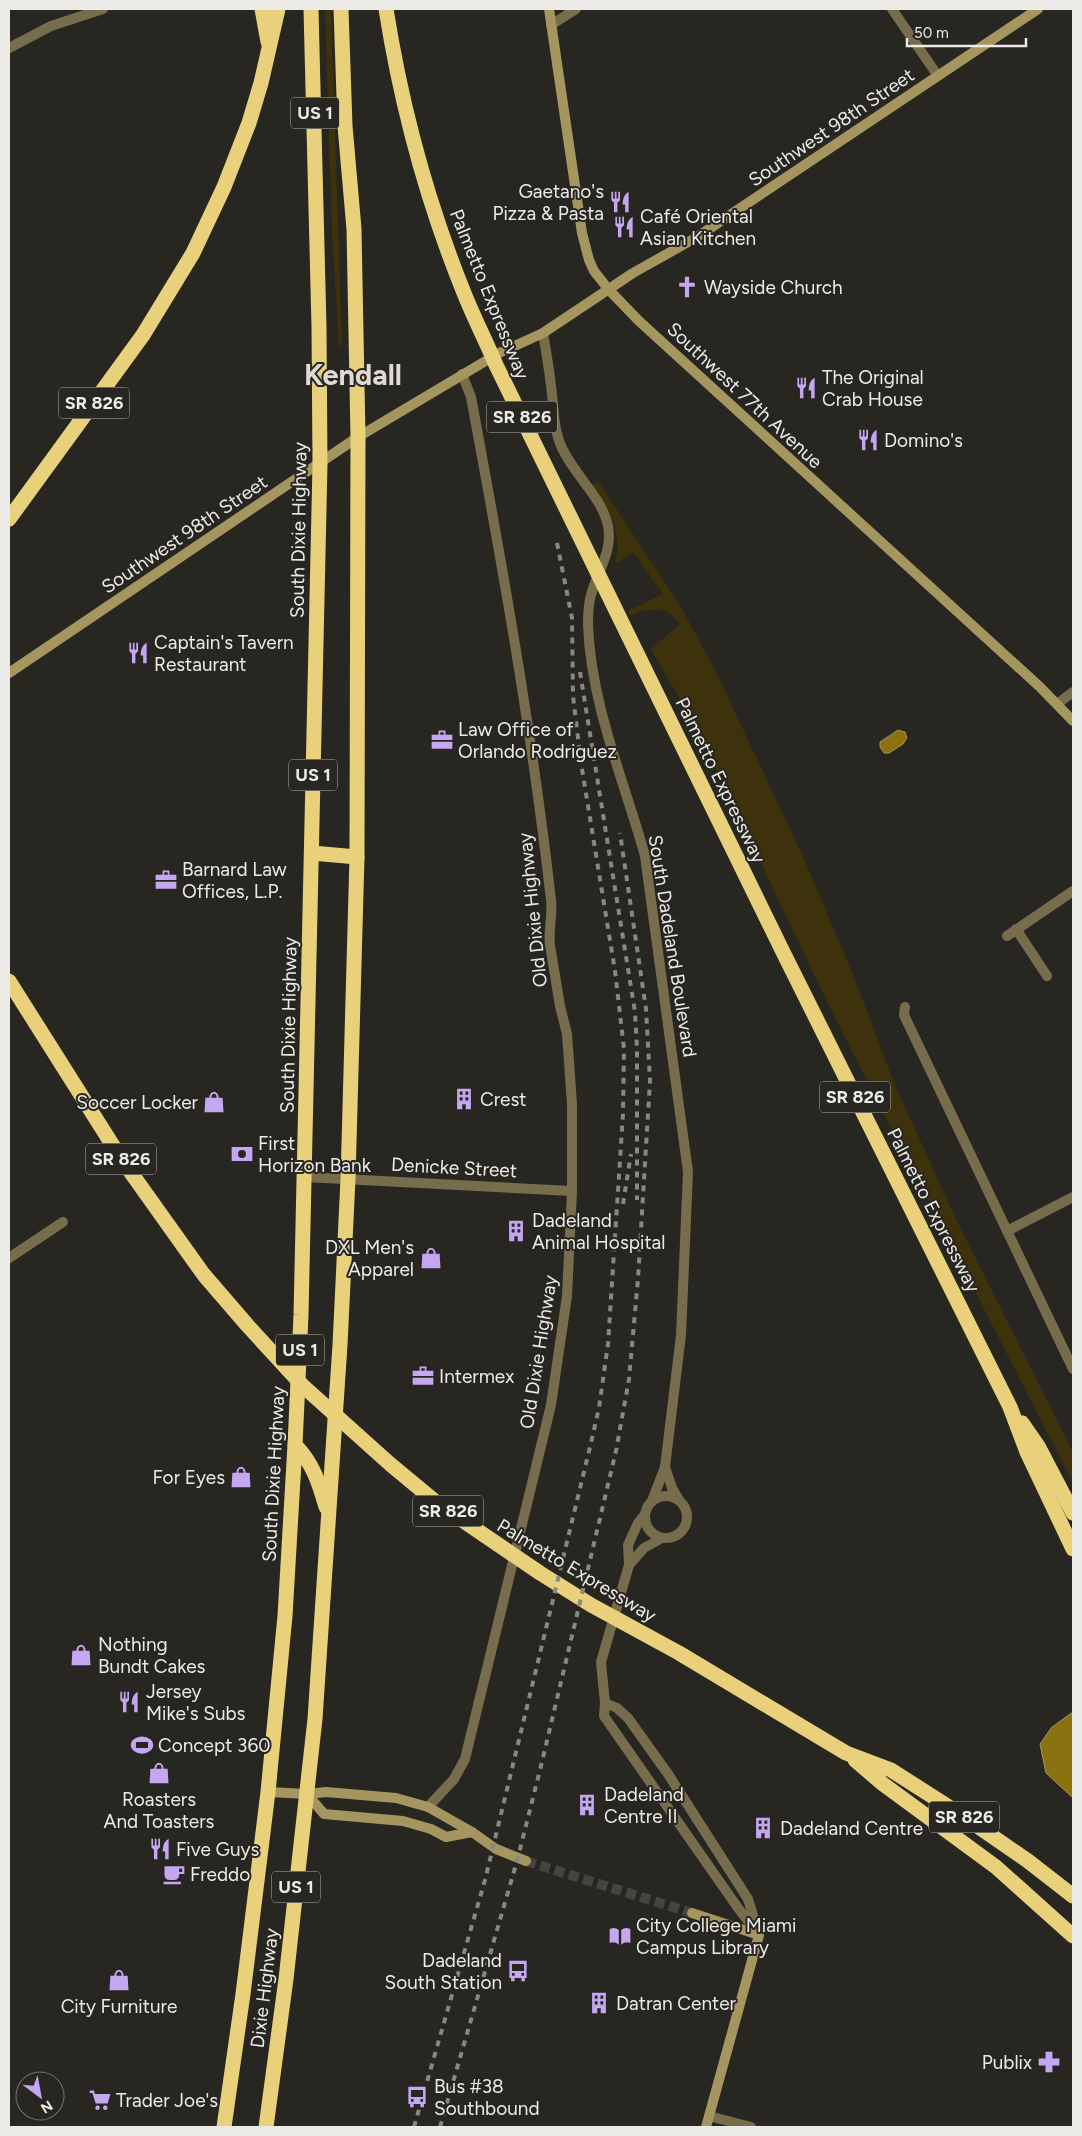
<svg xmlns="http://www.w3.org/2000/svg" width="1082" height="2136" viewBox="0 0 1082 2136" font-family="Figtree,sans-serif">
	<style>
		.green { fill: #3d320b }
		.water { fill: #8a7210; stroke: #a79650 }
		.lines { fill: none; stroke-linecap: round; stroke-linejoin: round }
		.secondary-tunnel { stroke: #45443f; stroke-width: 10; stroke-dasharray: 10 5; stroke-linecap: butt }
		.street { stroke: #776d4c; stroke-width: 10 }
		.secondary { stroke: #a5955f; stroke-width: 10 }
		.highway { stroke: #e9d07a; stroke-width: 15 }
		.rail { stroke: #888782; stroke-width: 4; stroke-dasharray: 6 6; stroke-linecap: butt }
		.labels { text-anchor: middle; stroke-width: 4; stroke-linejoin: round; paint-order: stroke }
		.shield { fill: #282621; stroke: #b1b0ac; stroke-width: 1 }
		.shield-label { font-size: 18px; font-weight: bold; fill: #ecebe7 }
		.street-label { font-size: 19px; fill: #ecebe7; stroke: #282621 }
		.poi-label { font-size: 19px; fill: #ecebe7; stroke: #282621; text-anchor: start }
		.town-label { font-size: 29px; font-weight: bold; fill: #dddbd4; stroke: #282621 }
	</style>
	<rect width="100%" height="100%" fill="#282621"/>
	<g class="green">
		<path d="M325,9h6l11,336 -3,1 -7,-113z"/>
		<path d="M598,481l83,126 33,61 87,184 54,127 39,104 63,138 116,231v31l-241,-471 -137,-287 -44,-76 29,-25c-13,-19 -32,-17 -50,-8l-2,-5 35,-17 -29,-41 -18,10c-1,-5 2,-10 2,-16 -2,-26 -11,-41 -25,-63z"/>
	</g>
	<g class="water">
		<path d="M898,730l7,2 2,6 -4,6 -14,9h-5l-4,-6v-5z"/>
		<path d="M1073,1712v86l-27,-25 -6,-29 12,-17z"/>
	</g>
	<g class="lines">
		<path class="secondary-tunnel" d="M526,1861l166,52"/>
		<g class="street">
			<path d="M892,9l46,67"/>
			<path d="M551,25l25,-16"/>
			<path d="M9,48l42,-22 52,-17"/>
			<path d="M543,333c3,18 6,35 8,53 3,21 2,43 11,62 13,28 40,49 46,78 5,26 -11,46 -17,69 -3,9 -3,20 -3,30 3,80 36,155 57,231l43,316 -7,163 -16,132 -13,34"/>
			<path d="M1057,704l16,-12"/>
			<path d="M1016,929l31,47"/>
			<path d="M1007,936l66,-45"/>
			<path d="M905,1007l-1,8 169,354"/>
			<path d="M305,1177l267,14"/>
			<path d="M1007,1231l66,-34"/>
			<path d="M9,1258l54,-36"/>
			<path d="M665,1467l7,21 7,12"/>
			<circle cx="666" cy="1517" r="21"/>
			<path d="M645,1514l-7,9 -10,22 1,20 -28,97 4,41 -1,13 134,192 21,27"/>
			<path d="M629,1565l15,-17 18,-10"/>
			<path d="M605,1703l12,5 11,10 40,56 80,125 9,30"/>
			<path d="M428,1807l26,-28 11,-20 86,-354 16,-109 5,-105v-87l-5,-70 -7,-28 -10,-61c-2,-15 3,-30 1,-45 -19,-169 -49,-336 -80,-503l-9,-23"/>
			<path d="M709,2116l42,11"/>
		</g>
		<g class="secondary">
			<path d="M549,9l33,224 7,27 5,11 15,19 30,31 401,366 33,34"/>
			<path d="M9,673l349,-236 141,-84 44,-20 90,-60 64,-36 341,-228"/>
			<path d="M268,1792l39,2 19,-2 70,6 32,9 44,25 24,17 30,12"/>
			<path d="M307,1794l17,20 79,7 28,8 15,8 26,-5"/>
			<path d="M692,1913l67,22 -53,192"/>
		</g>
		<g class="highway">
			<path d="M262,9l6,33"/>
			<path d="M386,9c15,95 40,189 76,279 10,26 23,51 34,77l287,587 227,455 17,45 46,97"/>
			<path d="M9,519l134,-184 50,-82 31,-66 25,-64 12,-40 17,-74"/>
			<path d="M312,853l45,4"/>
			<path d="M9,981l113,179 82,115 44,51 55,60 87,78 47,39 103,70 51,32 88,48 167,100 45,17 72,46 65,45 45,35"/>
			<path d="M1022,1423l16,23 35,67"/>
			<path d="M295,1445c18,18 24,38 31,62"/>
			<path d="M855,1760l28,24 113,83 77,69"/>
			<path d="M224,2127l19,-133 25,-202 17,-176 10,-171 6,-130 19,-851 -1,-137 -8,-318"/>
			<path d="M266,2127l20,-148 29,-260 25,-374 8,-166 9,-322 1,-420 -4,-208 -9,-103 -4,-117"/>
		</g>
		<g class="rail">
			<path d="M580,672l55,340 2,37v151"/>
			<path d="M623,1204l8,-50"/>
			<path d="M414,2127l71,-247 105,-433 9,-39 9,-64 15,-230 1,-65 -9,-78 -34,-208 -8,-67 -1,-78 -16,-80"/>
			<path d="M440,2127l77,-266 23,-91 76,-319 13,-72 9,-100 12,-198 -4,-72 -26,-176"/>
		</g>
	</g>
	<defs>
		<g id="restaurant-bare" transform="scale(1.725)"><path d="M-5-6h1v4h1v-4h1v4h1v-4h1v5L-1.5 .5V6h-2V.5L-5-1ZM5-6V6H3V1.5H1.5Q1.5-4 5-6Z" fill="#c5a6f0" stroke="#282621" stroke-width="2.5" paint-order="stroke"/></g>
		<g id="church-bare" transform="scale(1.725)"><path d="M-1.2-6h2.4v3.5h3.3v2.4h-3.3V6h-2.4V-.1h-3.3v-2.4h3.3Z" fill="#c5a6f0" stroke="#282621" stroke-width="2.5" paint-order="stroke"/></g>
		<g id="office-bare" transform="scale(1.725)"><path d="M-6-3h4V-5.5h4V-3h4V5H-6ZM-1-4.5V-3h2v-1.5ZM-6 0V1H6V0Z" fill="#c5a6f0" stroke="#282621" stroke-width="2.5" paint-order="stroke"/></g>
		<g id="building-bare" transform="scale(1.725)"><path d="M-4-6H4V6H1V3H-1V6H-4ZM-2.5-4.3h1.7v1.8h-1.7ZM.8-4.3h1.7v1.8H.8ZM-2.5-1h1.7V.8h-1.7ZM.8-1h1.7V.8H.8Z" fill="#c5a6f0" stroke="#282621" stroke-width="2.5" paint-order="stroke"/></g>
		<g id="shop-bare" transform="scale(1.725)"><path d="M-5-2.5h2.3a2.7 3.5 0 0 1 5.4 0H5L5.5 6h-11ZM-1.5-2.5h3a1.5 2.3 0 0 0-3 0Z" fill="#c5a6f0" stroke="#282621" stroke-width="2.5" paint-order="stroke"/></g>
		<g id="bank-bare" transform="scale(1.725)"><path d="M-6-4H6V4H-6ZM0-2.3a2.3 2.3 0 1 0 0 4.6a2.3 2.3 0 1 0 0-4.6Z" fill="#c5a6f0" stroke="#282621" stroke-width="2.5" paint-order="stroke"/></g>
		<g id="stadium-bare" transform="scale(1.725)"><path d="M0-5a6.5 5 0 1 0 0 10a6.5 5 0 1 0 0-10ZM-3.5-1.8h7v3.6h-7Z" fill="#c5a6f0" stroke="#282621" stroke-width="2.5" paint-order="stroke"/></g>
		<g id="cafe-bare" transform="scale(1.725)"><path d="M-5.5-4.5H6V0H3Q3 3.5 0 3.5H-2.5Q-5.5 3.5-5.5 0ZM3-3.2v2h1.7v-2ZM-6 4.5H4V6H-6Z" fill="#c5a6f0" stroke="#282621" stroke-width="2.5" paint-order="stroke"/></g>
		<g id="library-bare" transform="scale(1.725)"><path d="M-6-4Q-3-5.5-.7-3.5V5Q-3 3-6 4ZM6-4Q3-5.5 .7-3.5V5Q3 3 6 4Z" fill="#c5a6f0" stroke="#282621" stroke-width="2.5" paint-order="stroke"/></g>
		<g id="bus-bare" transform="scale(1.725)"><path d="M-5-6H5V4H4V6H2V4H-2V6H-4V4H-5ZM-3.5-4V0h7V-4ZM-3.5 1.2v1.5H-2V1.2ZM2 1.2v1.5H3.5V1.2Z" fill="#c5a6f0" stroke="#282621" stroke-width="2.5" paint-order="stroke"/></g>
		<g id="pharmacy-bare" transform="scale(1.725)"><path d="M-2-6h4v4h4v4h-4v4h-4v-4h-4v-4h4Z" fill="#c5a6f0" stroke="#282621" stroke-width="2.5" paint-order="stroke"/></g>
		<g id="supermarket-bare" transform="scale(1.725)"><path d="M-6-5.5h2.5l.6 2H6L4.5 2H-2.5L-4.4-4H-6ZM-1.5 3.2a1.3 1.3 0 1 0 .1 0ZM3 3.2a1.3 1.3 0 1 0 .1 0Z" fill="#c5a6f0" stroke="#282621" stroke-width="2.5" paint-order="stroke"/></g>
	</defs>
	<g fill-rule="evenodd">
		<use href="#restaurant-bare" x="620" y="202"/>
		<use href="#restaurant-bare" x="624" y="227"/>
		<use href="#church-bare" x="687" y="287"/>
		<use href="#restaurant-bare" x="806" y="388"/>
		<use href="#restaurant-bare" x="868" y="440"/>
		<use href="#restaurant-bare" x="138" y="653"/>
		<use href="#office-bare" x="442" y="740"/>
		<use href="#office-bare" x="166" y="880"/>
		<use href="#building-bare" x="464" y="1099"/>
		<use href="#shop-bare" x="214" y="1102"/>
		<use href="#bank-bare" x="242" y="1154"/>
		<use href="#building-bare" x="516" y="1231"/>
		<use href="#shop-bare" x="431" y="1258"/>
		<use href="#office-bare" x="423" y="1376"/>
		<use href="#shop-bare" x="241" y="1477"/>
		<use href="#shop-bare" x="81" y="1655"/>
		<use href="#restaurant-bare" x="129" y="1702"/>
		<use href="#stadium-bare" x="142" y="1745"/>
		<use href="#shop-bare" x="159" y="1773"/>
		<use href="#building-bare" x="587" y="1805"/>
		<use href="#building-bare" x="763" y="1828"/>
		<use href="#restaurant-bare" x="160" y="1849"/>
		<use href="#cafe-bare" x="174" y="1874"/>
		<use href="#library-bare" x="620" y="1936"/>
		<use href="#bus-bare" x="518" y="1971"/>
		<use href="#shop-bare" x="119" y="1980"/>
		<use href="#building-bare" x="599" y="2003"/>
		<use href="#pharmacy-bare" x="1049" y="2062"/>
		<use href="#bus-bare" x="417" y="2097"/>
		<use href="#supermarket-bare" x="100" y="2100"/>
	</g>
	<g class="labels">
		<g class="shield">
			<rect x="291" y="97.5" width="48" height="31" rx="4"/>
			<rect x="59" y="387.5" width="70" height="31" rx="4"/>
			<rect x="487" y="401.5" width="70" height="31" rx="4"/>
			<rect x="289" y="759.5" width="48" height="31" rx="4"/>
			<rect x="820" y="1081.5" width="70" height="31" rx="4"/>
			<rect x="86" y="1143.5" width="70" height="31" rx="4"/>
			<rect x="276" y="1334.5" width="48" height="31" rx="4"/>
			<rect x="413" y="1495.5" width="70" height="31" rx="4"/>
			<rect x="929" y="1801.5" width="70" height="31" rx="4"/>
			<rect x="272" y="1871.5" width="48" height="31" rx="4"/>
		</g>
		<g class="shield-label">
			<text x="315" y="119">US 1</text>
			<text x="94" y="409">SR 826</text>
			<text x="522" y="423">SR 826</text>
			<text x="313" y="781">US 1</text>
			<text x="855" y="1103">SR 826</text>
			<text x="121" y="1165">SR 826</text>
			<text x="300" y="1356">US 1</text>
			<text x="448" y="1517">SR 826</text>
			<text x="964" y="1823">SR 826</text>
			<text x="296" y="1893">US 1</text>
		</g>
		<g class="street-label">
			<text transform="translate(831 127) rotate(-34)" y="7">Southwest 98th Street</text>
			<text transform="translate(490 294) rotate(68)" y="7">Palmetto Expressway</text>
			<text transform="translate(745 395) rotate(43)" y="7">Southwest 77th Avenue</text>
			<text transform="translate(298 530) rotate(-89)" y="7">South Dixie Highway</text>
			<text transform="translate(184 534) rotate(-34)" y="7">Southwest 98th Street</text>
			<text transform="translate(721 780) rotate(64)" y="7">Palmetto Expressway</text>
			<text transform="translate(532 910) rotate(-96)" y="7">Old Dixie Highway</text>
			<text transform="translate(673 946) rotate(81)" y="7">South Dadeland Boulevard</text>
			<text transform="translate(288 1025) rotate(-89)" y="7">South Dixie Highway</text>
			<text transform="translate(454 1167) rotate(3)" y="7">Denicke Street</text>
			<text transform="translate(934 1210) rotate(63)" y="7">Palmetto Expressway</text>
			<text transform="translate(538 1352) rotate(-81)" y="7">Old Dixie Highway</text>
			<text transform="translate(273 1474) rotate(-87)" y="7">South Dixie Highway</text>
			<text transform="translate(577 1570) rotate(31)" y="7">Palmetto Expressway</text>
			<text transform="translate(264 1988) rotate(-83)" y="7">Dixie Highway</text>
		</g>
		<g class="poi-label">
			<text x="604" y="198" text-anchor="end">Gaetano's<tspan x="604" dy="22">Pizza &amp; Pasta</tspan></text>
			<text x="640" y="223">Café Oriental<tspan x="640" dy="22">Asian Kitchen</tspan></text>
			<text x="704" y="294">Wayside Church</text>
			<text x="822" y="384">The Original<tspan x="822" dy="22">Crab House</tspan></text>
			<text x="884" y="447">Domino's</text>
			<text x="154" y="649">Captain's Tavern<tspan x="154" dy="22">Restaurant</tspan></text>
			<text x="458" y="736">Law Office of<tspan x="458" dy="22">Orlando Rodriguez</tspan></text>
			<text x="182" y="876">Barnard Law<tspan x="182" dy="22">Offices, L.P.</tspan></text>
			<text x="480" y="1106">Crest</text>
			<text x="198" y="1109" text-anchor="end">Soccer Locker</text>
			<text x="258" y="1150">First<tspan x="258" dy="22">Horizon Bank</tspan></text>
			<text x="532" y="1227">Dadeland<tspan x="532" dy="22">Animal Hospital</tspan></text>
			<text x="414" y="1254" text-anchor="end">DXL Men's<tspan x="414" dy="22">Apparel</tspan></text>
			<text x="439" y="1383">Intermex</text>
			<text x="225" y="1484" text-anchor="end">For Eyes</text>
			<text x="98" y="1651">Nothing<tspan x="98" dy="22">Bundt Cakes</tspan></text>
			<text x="146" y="1698">Jersey<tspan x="146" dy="22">Mike's Subs</tspan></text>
			<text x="158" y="1752">Concept 360</text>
			<text x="604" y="1801">Dadeland<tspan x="604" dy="22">Centre II</tspan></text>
			<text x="159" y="1806" text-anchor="middle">Roasters<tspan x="159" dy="22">And Toasters</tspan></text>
			<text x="780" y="1835">Dadeland Centre</text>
			<text x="176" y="1856">Five Guys</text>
			<text x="190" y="1881">Freddo</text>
			<text x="636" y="1932">City College Miami<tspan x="636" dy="22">Campus Library</tspan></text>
			<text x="502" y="1967" text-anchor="end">Dadeland<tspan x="502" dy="22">South Station</tspan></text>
			<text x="616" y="2010">Datran Center</text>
			<text x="119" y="2013" text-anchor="middle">City Furniture</text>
			<text x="1032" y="2069" text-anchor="end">Publix</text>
			<text x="434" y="2093">Bus #38<tspan x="434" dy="22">Southbound</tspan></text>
			<text x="116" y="2107">Trader Joe's</text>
		</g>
		<g class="town-label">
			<text x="353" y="385">Kendall</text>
		</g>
	</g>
	<rect width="1082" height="2136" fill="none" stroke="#ecebe7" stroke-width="20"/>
	<g transform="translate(40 2096) rotate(148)"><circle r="24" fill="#282621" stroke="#767570"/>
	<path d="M0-4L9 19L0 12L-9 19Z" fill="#c5a6f0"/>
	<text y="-8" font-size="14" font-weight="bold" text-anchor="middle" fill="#ecebe7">N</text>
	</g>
	<path d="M907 38v8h119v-8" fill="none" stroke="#ecebe7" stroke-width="2.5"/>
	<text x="914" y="38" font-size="15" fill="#ecebe7" stroke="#282621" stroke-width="4" paint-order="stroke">50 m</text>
</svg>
